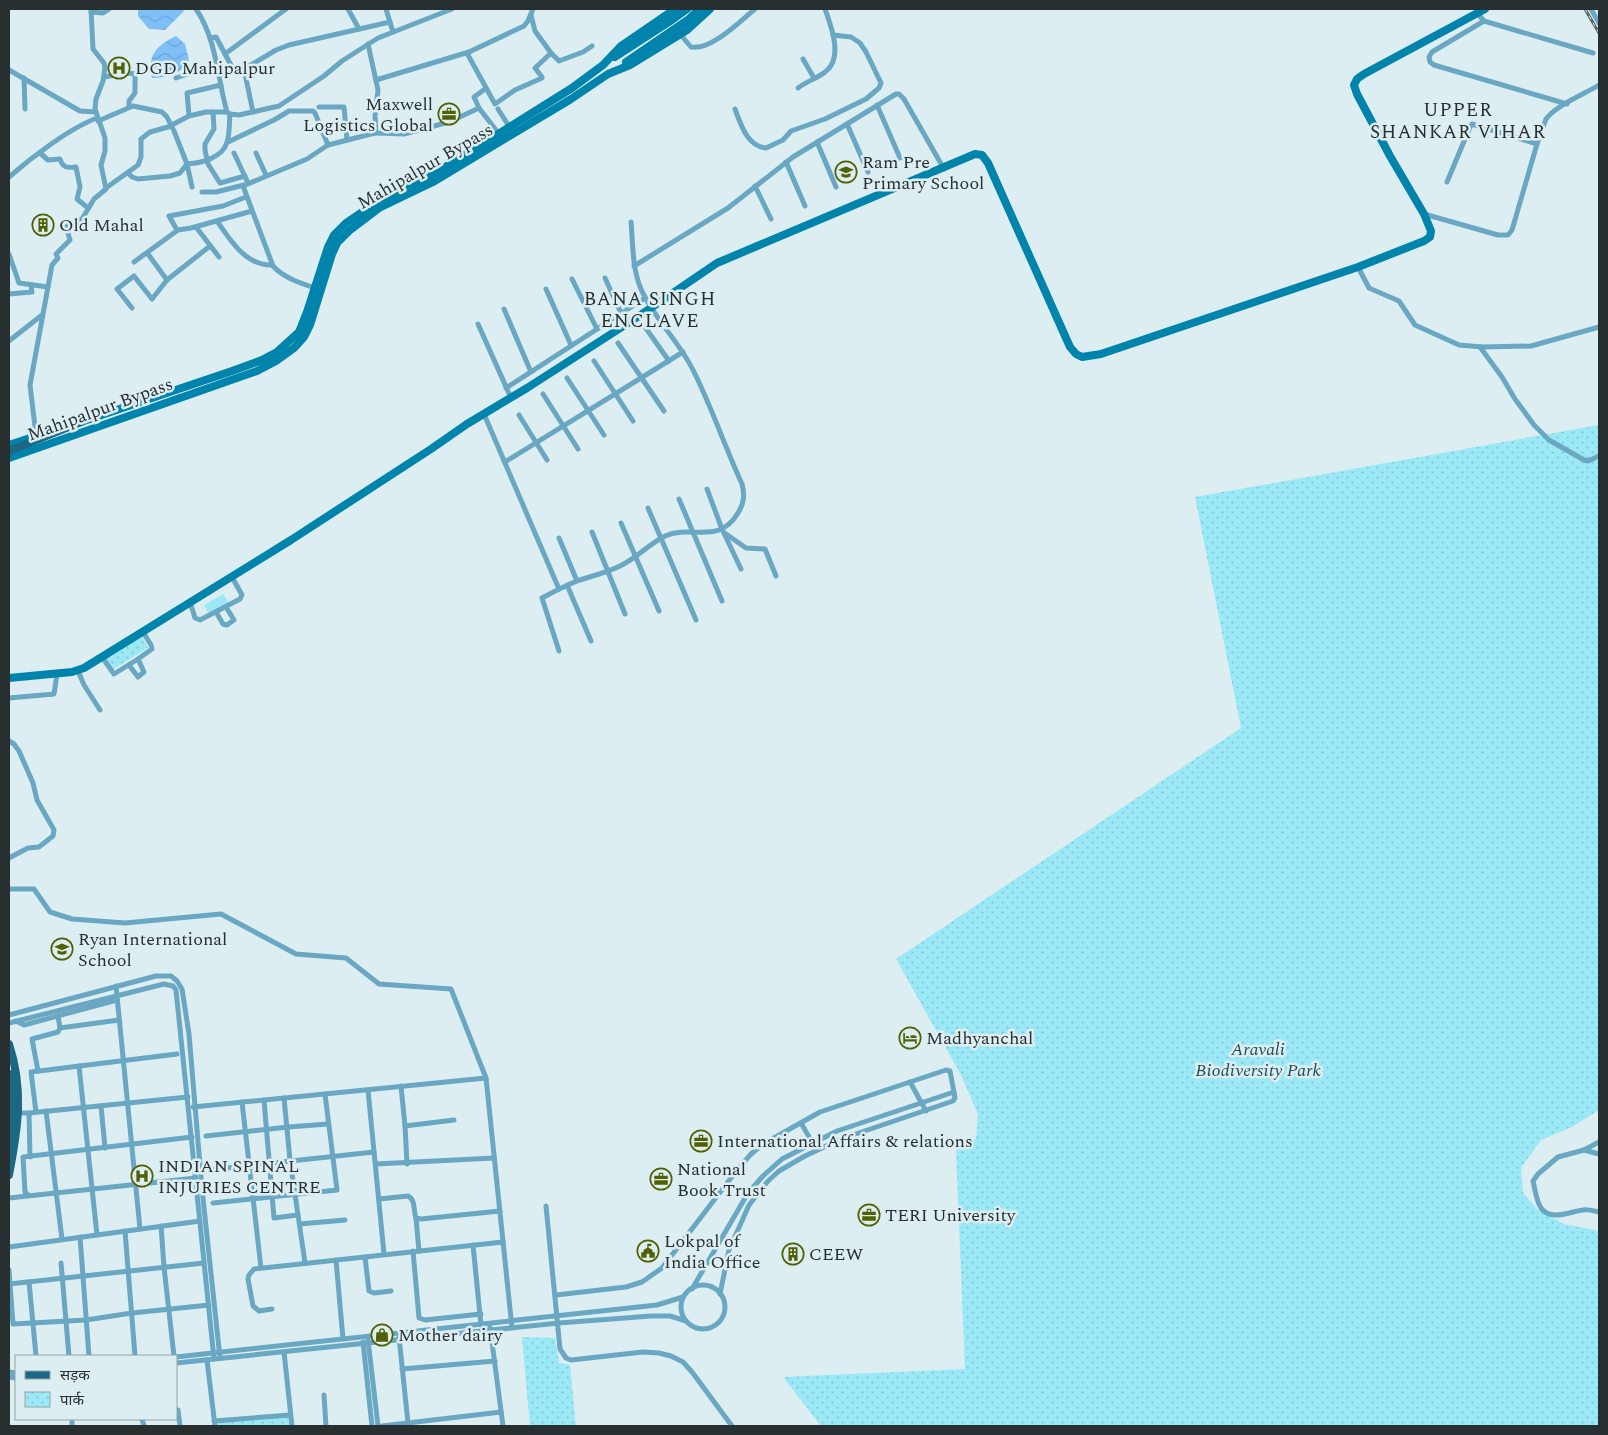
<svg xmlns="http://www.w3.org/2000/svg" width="1608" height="1435" viewBox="0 0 1608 1435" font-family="Spectral,'Noto Sans Devanagari',serif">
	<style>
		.park { fill: url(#park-dots) }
		.pitch { fill: #9be8f6 }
		.water { fill: url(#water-waves) }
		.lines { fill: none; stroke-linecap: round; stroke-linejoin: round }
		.street { stroke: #6aa7c2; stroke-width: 5 }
		.secondary { stroke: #0084ac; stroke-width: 8 }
		.primary { stroke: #1b6784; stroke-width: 8 }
		.rail-casing { stroke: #5a6466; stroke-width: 3 }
		.rail { stroke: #dceef2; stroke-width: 1; stroke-dasharray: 4; stroke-linecap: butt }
		.labels { text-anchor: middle; stroke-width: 5; stroke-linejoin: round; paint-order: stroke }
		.poi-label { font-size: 18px; fill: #282f30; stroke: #dceef2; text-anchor: start }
		.street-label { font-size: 18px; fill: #282f30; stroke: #dceef2 }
		.park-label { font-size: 18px; font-style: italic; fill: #1d4f57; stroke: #dceef2 }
		.neighbourhood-label { font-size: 19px; letter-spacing: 1px; fill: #282f30; stroke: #dceef2 }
	</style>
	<defs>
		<pattern id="park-dots" width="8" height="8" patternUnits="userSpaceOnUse" patternTransform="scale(1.25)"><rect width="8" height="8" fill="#9be8f6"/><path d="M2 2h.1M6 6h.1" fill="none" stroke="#86c7d3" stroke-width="1.8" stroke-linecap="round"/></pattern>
		<pattern id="water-waves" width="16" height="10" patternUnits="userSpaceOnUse" patternTransform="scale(1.25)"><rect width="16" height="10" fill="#7ebff8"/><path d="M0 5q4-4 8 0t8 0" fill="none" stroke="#6da4d5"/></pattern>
	</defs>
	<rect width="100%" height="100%" fill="#dceef2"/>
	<g class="park">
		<path d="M1599,425v685l-27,17 -31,13 -20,28 2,25 14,16 27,15 35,7v195h-778l-38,-49 182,-8 -9,-219 20,-11 2,-25 -18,-41 -64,-114 345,-231 -46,-231z"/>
		<path d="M140,636l2,1 6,10 -2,2 -34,21 -6,-12z"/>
		<path d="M522,1337l33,1 4,25 11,2 6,61h-46z"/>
		<path d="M290,1415l2,11h-74l-1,-5z"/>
	</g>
	<path class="pitch" d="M223,594l6,9 -20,11 -5,-9z"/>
	<g class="water">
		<path d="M138,9h44l2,2 -19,19 -16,-1 -11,-13z"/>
		<path d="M176,36l9,8 4,16c-6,13 -23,18 -37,18 -5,-23 4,-32 24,-42z"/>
	</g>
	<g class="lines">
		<g class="street">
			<path d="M196,9c21,31 21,68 31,103"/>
			<path d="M348,9l11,20"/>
			<path d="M386,9l7,23"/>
			<path d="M533,9l-5,12 -4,5 -55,26 -1,3 27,49 20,-14 27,-12v-1l-7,-9 16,-15 8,8 24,-9 9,-6"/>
			<path d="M1591,9l8,14"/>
			<path d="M91,12l12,1 6,-4"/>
			<path d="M1477,13l7,8 109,32"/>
			<path d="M531,15l4,16 16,22"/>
			<path d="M1484,21l-52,31 -3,5 1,5 4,3 133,39"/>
			<path d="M680,34l11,13c20,4 49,-26 64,-38"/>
			<path d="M211,38l5,-1 17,32 6,3 37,-22 13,-5 101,-23"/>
			<path d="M368,44l10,46 -3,26 1,17 28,1 45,-12 30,-14 20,26"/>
			<path d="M225,54l61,-45"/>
			<path d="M803,59l11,19"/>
			<path d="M244,69l9,43"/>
			<path d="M9,70l71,41 16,1"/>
			<path d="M104,77l23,-4 8,1v19l-6,8v5"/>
			<path d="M24,78l1,31"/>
			<path d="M176,78c14,-5 27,-10 42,-9"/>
			<path d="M376,80l93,-28"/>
			<path d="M798,88c9,-7 20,-10 27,-16 19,-14 6,-46 0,-63"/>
			<path d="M877,105l23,53"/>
			<path d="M319,107h25l3,33"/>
			<path d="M479,108l-5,-11 11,-8"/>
			<path d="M498,109l12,19"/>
			<path d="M735,109c6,16 12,37 31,39l17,-8 8,-9 34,-12 41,-20 13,-11 2,-5 -15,-31 -6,-9 -9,-6 -18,-2"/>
			<path d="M213,112l1,17 -9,15v6l3,14 12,19 25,-7"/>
			<path d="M189,115l-2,-22 34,-8"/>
			<path d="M98,121l35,-15 29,6 5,5 7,14 13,33 5,23"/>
			<path d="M847,124l21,48"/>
			<path d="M228,142l46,-22 15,-9h24l2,2 13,32"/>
			<path d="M817,142l19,45"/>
			<path d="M40,153l8,7 12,-1c3,9 7,9 16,8l4,20 -3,12 11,9"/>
			<path d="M234,153l14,30"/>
			<path d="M256,153l10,22"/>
			<path d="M786,162l19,44"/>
			<path d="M128,173l4,4 6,2 32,-3 10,-3 7,-9c14,-1 36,-6 40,-22 3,-8 2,-19 3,-28"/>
			<path d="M9,177c23,-20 61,-49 88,-59"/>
			<path d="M1447,182l23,-55 2,-3 65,20"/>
			<path d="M755,186l16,33"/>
			<path d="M106,188l32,-23 3,-8v-18l9,-7 18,-5 21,-11 17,-4h21l3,2 9,1 40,-9 45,-30 18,-15 36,-23 74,-29"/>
			<path d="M202,192h14l28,-7"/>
			<path d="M1424,214l74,21h10l4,-5 25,-86 9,-25c10,-14 39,-25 53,-34"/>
			<path d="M217,221c13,19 29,45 55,44"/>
			<path d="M196,227l23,30"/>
			<path d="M177,230l-8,-14 54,-10 23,-9"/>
			<path d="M9,254l10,29 29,4"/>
			<path d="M148,254l19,26"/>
			<path d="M134,262l44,-32 13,-2 61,-17"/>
			<path d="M634,266l94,-58 65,-51 103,-63h3l5,5 40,70"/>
			<path d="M1358,267l11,21 30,13 16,24 44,20 23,2 49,-1 68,-19"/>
			<path d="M605,278l16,35"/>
			<path d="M572,279l25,50"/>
			<path d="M315,288c-15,-5 -31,-10 -42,-22l-30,-80 64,-27 21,-14 47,-12"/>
			<path d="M546,289l25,56"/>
			<path d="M9,294l23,-2 -1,-7"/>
			<path d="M132,308l-15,-19 17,-13 18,23 15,-19 43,-34"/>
			<path d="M504,309l27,63"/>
			<path d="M478,324l33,74"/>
			<path d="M645,327l24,34"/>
			<path d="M9,341l33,-26"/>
			<path d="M618,343l46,68"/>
			<path d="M1480,347l22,30 13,22 19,26 15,15 35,20 4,1 11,-5"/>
			<path d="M594,361l39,60"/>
			<path d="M567,378l37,57"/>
			<path d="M506,388l139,-90"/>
			<path d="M543,394l35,55"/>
			<path d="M484,414l75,175"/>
			<path d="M519,415l28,45"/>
			<path d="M36,435l-6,-50 22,-120 6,-7 -2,-4 14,-14 -4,-13 16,-8 12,-20 12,-10 -5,-24 4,-14v-13l-10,-29 1,-10 7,-18 2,-13 -1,-5 -11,-14 -2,-40"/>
			<path d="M505,462l178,-110"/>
			<path d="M707,489l15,40 19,40"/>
			<path d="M679,499l43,102"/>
			<path d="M648,508l48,112"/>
			<path d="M621,523l38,88"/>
			<path d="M592,532l33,82"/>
			<path d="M726,534l20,14 19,1 11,27"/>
			<path d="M559,538l18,43"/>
			<path d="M567,585l24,56"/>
			<path d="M190,602l5,16 5,2 40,-21 2,-4 -10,-18"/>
			<path d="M216,612l7,12 4,1 7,-5 -8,-13"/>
			<path d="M559,651l-17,-53c11,-6 23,-12 35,-17 14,-5 29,-8 43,-15 17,-8 29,-22 45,-30 27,-12 53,10 73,-23 6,-10 7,-18 4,-29 -17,-37 -30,-76 -48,-112 -14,-30 -40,-53 -53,-83 -9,-21 -8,-45 -10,-67"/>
			<path d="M102,657l12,17 24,-15 14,-10 -1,-4 -8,-13"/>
			<path d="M129,665l9,12 6,-5 -6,-13"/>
			<path d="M78,671l6,14 16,25"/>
			<path d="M9,698l45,-4 3,-20"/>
			<path d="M9,741l5,3 5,7 14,32 4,17 17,30 -1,6 -14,11 -11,1 -19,10"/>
			<path d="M9,889h25l16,23 22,7 53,4 96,-9 75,40 50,4 33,26 72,5 35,89 26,250"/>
			<path d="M116,986l24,243"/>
			<path d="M9,1015l147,-39h15l6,5 5,8 7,45 13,155 18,169"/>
			<path d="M16,1021l8,4 93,-25"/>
			<path d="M9,1023l155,-39 9,2 3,4 38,369"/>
			<path d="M60,1028l59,-8"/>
			<path d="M79,1066l18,169"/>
			<path d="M38,1071l-6,-32 26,-7 2,-4 -2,-12"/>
			<path d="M910,1082l16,29"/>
			<path d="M401,1086l4,40"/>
			<path d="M368,1090l16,164"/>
			<path d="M284,1098l6,62 15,103"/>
			<path d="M264,1100l10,118 24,-3"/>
			<path d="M242,1102l19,166"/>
			<path d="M101,1106l4,42"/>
			<path d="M193,1107l293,-29"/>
			<path d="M46,1111l16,128"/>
			<path d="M36,1112l-5,-40 146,-18"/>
			<path d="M18,1113h11l159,-16"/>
			<path d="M29,1113l1,44"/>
			<path d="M801,1123l11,19"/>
			<path d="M206,1136l82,-9 40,-3"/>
			<path d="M1599,1142l-15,8 -26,7 -20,17 -5,7c2,8 3,19 8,27 10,14 30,3 42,2 5,-1 11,1 16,2"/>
			<path d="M1584,1150l15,4"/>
			<path d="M376,1164l118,-6"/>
			<path d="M407,1164l-2,-38 49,-6"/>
			<path d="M208,1170l166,-18"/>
			<path d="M28,1195l-3,-3 -2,-35 169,-20"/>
			<path d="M9,1198l187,-20"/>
			<path d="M379,1199l29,-3c8,4 5,14 8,22l5,1 79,-8"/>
			<path d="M213,1203l124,-13 -12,-96"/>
			<path d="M546,1206l14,143 6,9 5,2 72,-8 16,1 12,3 12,6 9,10 40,54"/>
			<path d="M416,1218l3,33"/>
			<path d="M300,1224l45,-4"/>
			<path d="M161,1226l3,41 10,89"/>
			<path d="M125,1231l10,125"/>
			<path d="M80,1237l9,119"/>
			<path d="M473,1245l8,80"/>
			<path d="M9,1247l191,-26"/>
			<path d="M413,1251l6,67 6,2 56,-6"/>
			<path d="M365,1257l4,34 5,2 17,-2"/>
			<path d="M336,1260l7,79"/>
			<path d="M61,1263l8,93"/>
			<path d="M9,1270l4,54 73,-4 46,-7 77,-8"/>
			<path d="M29,1282l7,74"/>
			<path d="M9,1284l195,-21"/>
			<circle cx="703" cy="1307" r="22"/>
			<path d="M692,1289l56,-96 15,-17 19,-17 55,-28 117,-39"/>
			<path d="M556,1295l70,-8 16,-5 20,-14 69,-90 19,-23 13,-11 57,-32 126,-42 4,1 5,27 -2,3 -112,38 -36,17 -26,15 -11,10 -19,24 -20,45 -9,44"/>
			<path d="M272,1309l-13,2 -6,-5 -5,-27 1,-4 5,-6 249,-27"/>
			<path d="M490,1327l13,99"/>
			<path d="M399,1337l9,86"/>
			<path d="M368,1340l10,86"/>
			<path d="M363,1342l9,84"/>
			<path d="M284,1352l8,74"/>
			<path d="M176,1357l481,-52 26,-8"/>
			<path d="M207,1360l8,66"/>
			<path d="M176,1363l383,-40 92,-7h19l16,5"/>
			<path d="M402,1369l93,-8"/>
			<path d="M9,1372l7,1"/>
			<path d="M9,1377l7,1"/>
			<path d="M324,1395l2,31"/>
			<path d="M178,1410l2,16"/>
			<path d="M72,1419v7"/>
			<path d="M142,1419l2,7"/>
			<path d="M214,1421l76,-6"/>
			<path d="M382,1426l119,-14"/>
		</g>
		<g class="secondary">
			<path d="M615,57l54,-35 18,-13"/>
			<path d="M626,62l63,-43 10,-10"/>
			<path d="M75,424l157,-53 30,-11 15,-8 22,-20 8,-20 21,-65 6,-12 12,-12 31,-21 46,-21 149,-93 31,-23 18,-19 54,-37"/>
			<path d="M9,445l45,-15"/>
			<path d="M9,458l248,-87 19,-10 18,-13 10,-11 6,-12 22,-71 5,-11 13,-13 29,-22 54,-26 138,-83 37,-25 22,-9 57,-35 23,-21"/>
			<path d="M9,678l63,-6 12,-4 207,-128 140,-91 36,-25 60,-36 109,-70 81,-55 258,-109 7,1 6,8 82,184 6,7 6,3 19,-3 257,-87 66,-26 6,-4 1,-6 -7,-17 -34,-58 -33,-62 -3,-9 3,-6 7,-5 121,-65"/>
		</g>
		<g class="primary">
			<path d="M9,451l72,-29"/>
			<path d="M9,1044c15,46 9,84 0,131"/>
			<path d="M9,1074l4,34 -4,40"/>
		</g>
		<g class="rail-casing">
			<path id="rail" d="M1585,9l14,24"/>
		</g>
		<use href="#rail" class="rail"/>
	</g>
	<defs>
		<g id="hospital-ring" transform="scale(1.125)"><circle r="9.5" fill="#dceef2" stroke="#516002" stroke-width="1.5"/><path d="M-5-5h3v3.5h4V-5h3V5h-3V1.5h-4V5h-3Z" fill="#516002"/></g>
		<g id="office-ring" transform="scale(1.125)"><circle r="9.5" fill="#dceef2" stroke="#516002" stroke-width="1.5"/><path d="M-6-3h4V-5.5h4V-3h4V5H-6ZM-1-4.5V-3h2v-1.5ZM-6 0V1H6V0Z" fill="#516002"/></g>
		<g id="school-ring" transform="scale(1.125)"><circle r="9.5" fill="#dceef2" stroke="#516002" stroke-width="1.5"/><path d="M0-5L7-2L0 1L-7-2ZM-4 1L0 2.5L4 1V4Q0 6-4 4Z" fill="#516002"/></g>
		<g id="building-ring" transform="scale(1.125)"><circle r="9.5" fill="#dceef2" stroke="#516002" stroke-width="1.5"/><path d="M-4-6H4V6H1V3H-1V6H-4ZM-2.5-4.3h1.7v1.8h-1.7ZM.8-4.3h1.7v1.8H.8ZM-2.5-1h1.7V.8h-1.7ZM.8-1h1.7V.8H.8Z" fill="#516002"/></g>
		<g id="hotel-ring" transform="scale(1.125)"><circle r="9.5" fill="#dceef2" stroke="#516002" stroke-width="1.5"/><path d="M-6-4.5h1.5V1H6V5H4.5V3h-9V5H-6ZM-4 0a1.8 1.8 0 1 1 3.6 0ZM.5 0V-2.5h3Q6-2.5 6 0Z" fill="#516002"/></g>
		<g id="civic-ring" transform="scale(1.125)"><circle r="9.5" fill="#dceef2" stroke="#516002" stroke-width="1.5"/><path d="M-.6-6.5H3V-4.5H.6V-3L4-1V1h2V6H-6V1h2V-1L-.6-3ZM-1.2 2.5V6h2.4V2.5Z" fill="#516002"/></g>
		<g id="shop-ring" transform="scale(1.125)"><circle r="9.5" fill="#dceef2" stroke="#516002" stroke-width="1.5"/><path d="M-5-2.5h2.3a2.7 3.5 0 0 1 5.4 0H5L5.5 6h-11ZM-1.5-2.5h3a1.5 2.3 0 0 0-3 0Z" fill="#516002"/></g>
	</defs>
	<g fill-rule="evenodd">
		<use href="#hospital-ring" x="119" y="68"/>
		<use href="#office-ring" x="449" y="114"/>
		<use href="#school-ring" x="846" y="172"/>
		<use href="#building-ring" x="43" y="225"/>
		<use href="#school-ring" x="62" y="949"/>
		<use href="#hotel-ring" x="910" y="1038"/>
		<use href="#office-ring" x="701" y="1141"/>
		<use href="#hospital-ring" x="142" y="1176"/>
		<use href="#office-ring" x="661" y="1179"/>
		<use href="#office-ring" x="869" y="1215"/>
		<use href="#civic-ring" x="648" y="1251"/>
		<use href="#building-ring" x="793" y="1254"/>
		<use href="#shop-ring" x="382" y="1335"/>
	</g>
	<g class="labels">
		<g class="poi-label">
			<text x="135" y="74">DGD Mahipalpur</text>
			<text x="433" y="110" text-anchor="end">Maxwell<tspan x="433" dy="21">Logistics Global</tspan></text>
			<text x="862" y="168">Ram Pre<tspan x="862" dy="21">Primary School</tspan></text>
			<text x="59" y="231">Old Mahal</text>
			<text x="78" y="945">Ryan International<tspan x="78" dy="21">School</tspan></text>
			<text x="926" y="1044">Madhyanchal</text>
			<text x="717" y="1147">International Affairs &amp; relations</text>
			<text x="158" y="1172">INDIAN SPINAL<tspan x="158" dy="21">INJURIES CENTRE</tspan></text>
			<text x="677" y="1175">National<tspan x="677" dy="21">Book Trust</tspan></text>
			<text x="885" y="1221">TERI University</text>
			<text x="664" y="1247">Lokpal of<tspan x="664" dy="21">India Office</tspan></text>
			<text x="809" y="1260">CEEW</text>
			<text x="398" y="1341">Mother dairy</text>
		</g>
		<g class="street-label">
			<text transform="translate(425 166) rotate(-30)" y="6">Mahipalpur Bypass</text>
			<text transform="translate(100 409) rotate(-20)" y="6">Mahipalpur Bypass</text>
		</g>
		<g class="park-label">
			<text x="1258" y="1055">Aravali<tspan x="1258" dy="21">Biodiversity Park</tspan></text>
		</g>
		<g class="neighbourhood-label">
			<text x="1458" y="116">UPPER<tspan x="1458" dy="22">SHANKAR VIHAR</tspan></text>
			<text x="650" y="305">BANA SINGH<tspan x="650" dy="22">ENCLAVE</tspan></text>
		</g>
	</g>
	<rect width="1608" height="1435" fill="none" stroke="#282f30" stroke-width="20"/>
	<rect x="15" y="1355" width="162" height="65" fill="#dceef2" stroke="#94a2a4"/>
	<rect x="25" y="1371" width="25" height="8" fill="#1b6784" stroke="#94a2a4"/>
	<text x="60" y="1380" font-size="15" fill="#282f30">सड़क</text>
	<rect x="25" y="1392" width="25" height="15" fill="url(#park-dots)" stroke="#94a2a4"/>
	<text x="60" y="1405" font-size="15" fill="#282f30">पार्क</text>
</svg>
